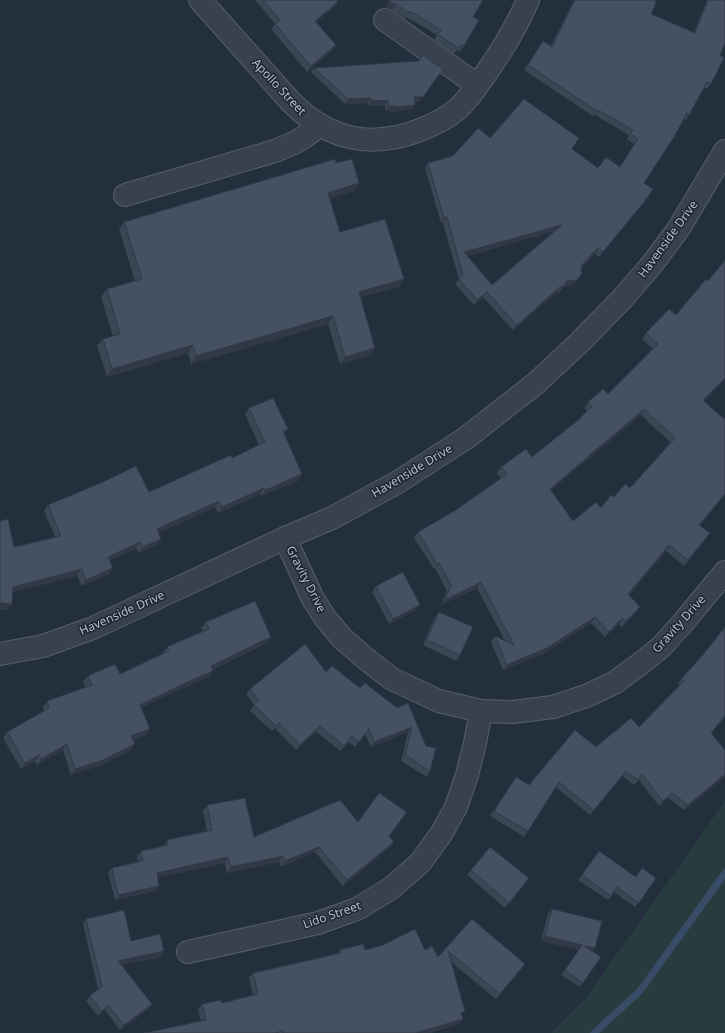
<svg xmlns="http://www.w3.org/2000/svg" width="725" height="1033" viewBox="0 0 725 1033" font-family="'Noto Sans',sans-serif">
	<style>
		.green { fill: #263c3f }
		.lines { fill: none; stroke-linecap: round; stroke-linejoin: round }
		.stream { stroke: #394c67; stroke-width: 7 }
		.minor-casing { stroke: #565f6c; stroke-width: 24 }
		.minor { stroke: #38414e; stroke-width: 22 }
		.wall { fill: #3b4654; fill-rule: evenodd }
		.shaded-wall { fill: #303945 }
		.building { fill: #455162; stroke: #303945; fill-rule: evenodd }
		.labels { text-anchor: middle; stroke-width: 3; stroke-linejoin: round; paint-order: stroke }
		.street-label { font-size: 12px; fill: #b4bcc9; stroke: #1d2633 }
	</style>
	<rect width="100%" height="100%" fill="#242f3e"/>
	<path class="green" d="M725,801v232h-174l34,-34z"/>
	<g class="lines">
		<path class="stream" d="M594,1033l46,-42 85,-118"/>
		<g class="minor-casing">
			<g id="minor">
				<path d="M200,0l92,103c37,37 79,46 128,27 13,-5 24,-10 35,-19 10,-7 20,-22 27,-32 18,-25 34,-51 46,-79"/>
				<path d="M385,20l92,65"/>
				<path d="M125,195l150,-44 19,-8 10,-6 15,-11"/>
				<path d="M285,538l28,61 13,20 16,19 24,21 26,20 47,22 42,10 32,1 40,-5 33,-11 28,-13 26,-19 21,-17 20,-22 44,-53"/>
				<path d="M0,654l43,-8 50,-18 192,-90 47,-20 66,-36 68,-44 69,-54 44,-41 44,-45 30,-35 26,-35 46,-77"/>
				<path d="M188,952l130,-29 39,-14 33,-20 30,-26 21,-29 15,-27 11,-32 8,-32 6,-32"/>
			</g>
		</g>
		<use href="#minor" class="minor"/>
	</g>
	<g class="wall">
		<path d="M255,0h82l-3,7 -18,15 16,29 -25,21 -36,-43 4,-5z"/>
		<path d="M390,0l83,17 -9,29 -4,6 -3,-2 -3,4 -20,-14 3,-5 -31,-18 -1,2 -13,-9 -7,-2z"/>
		<path d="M574,0h82l-5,14 43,18 13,-32h18l-5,55 -9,29 -4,5 -3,-1 -15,27 -3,5 -2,-1 -40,64 4,14 -4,5 -45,55 -4,-3 -13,14v6l-4,5 -6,7h-7l-7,7 -1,-1 -44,38 -30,-33 -9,8 -19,-21 4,-5 -16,-56h-2l-16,-55 3,-5 25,-7 37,-18 82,11 26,19 22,-1 14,-23 -7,-5 2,-4 -34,-20 -2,1 -69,-46 19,-29 8,5zM554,231l-62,54 -25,-29 18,-5z"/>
		<path d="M314,68l105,34h-4v3l-4,4 -20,3v-1h-6v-6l-17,1v-3l-23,1 -34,-32z"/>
		<path d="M336,163l18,28 -24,7 10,34 59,55 -39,10 15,51 -5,7 -30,9 -12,-40 -137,40 -3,-11 -81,24 -10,-31 6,-7 10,-3 -12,-39 6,-8 28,-8 -16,-52 5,-7z"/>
		<path d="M725,260v119l-21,22 21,93 -25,32 6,13 -22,27 -18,-15 -37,44 11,12 -4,5 -14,15 -3,-3 -14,13 -14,-14 -48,31 -40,16 -12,-28 4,-6 10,5 -28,-53 -36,17 6,-14 -12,-23 -1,1 -20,-31 4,-6 38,-22 45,-32 -4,-5 4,-6 31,-10 47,-38 8,-8 -2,-3 3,-6 20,-8 45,-45 -11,-10 4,-6 30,-18 32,-34zM641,415l30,28 -41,45 -16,9 -13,11 -28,13 -22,-31z"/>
		<path d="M249,408l39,21 -4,4 14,48 -37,15 -1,-2 -42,19 -3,-6 -57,26 3,6 -4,6 -19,8 -2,-5 -26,12 -1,14 -27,12 -5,-10 -64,16 -5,18 -8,-1v-88l14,26 41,-10 -11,-26 4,-6 101,-13 83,-34 27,-13 -14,-31z"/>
		<path d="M376,586l44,19 -4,5 -27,14 -17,-32z"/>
		<path d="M439,612l21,43 -4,6 -33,-16 12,-28z"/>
		<path d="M206,622l65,15 -4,6 -55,27 -3,7 -31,13 -37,18 5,27 -13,5 -2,10 -32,16 -28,9 -8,-25 -26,15 -2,-4 -14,8 -18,-31 4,-6 37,-21 -1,-4 4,-6 39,-13 -3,-6 5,-6 32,-2 43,-21 4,-6 36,-16 -2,-3z"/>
		<path d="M725,627v90l-14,16 14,17v27l-41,33 -16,-12 -9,8 -20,-26 -5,5 -12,-9 -32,39 -34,-28 -32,50 -34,-21 26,-39 13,8 67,-38 43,-20 40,-41 -1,-2 3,-5 21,-23z"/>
		<path d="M326,672l34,16 37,20 11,-5 22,68 -3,6 -26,-16 7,-29 -37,15 -6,-13 -10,13 -7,-5 -7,9 -25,-19 -20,18 -21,-22 -3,3 -22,-20 4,-6 -8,-11 4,-5z"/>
		<path d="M207,805l47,32 104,-15 31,14 5,6 -4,5 -47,39 -28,-34 -34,15 -2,-5 -52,11 -2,-10 -67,14 1,9 -3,5 -41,9 -7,-27 4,-5 26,-6 -1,-5 4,-6 23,-5 3,-6 40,-9 -4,-20z"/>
		<path d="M599,851l37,26 20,1 -21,29 -21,-15 -6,8 -30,-20z"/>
		<path d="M471,870l54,14 -20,24 -38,-33z"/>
		<path d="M552,909l43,39 -2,4 8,5 -21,30 -19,-12 18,-25 -38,-9 7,-27z"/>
		<path d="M86,919l45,22 33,10 -3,6 -40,8 31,39 -4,5 -28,21 -15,-20 -7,6 -12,-15 4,-5 8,-7 -15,-65z"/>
		<path d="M472,919l49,50 -25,30 -45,-37 11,53 -2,9 -30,9h-286l57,-12 -3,-11 4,-6 20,-1 31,-8 -4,-17 4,-5 85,-20 2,-3h85l13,7z"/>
	</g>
	<g class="shaded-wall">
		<path d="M338,2l-4,5 -22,19 3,-5z"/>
		<path d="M389,2l7,2 -4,6 -7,-2z"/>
		<path d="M336,45l-4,6 -25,21 4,-6z"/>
		<path d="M443,69l-24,33h-8l3,-5z"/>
		<path d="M371,98l-3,5 -23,1 3,-5z"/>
		<path d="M388,100l-3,5 -17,1 3,-5z"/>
		<path d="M415,105l-4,4 -20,3 3,-5z"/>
		<path d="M389,106h5l-3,5h-6z"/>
		<path d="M359,183l-5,8 -31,9 5,-7z"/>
		<path d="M447,217l-4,6h-2l3,-5z"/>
		<path d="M562,225l-4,5 -98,28 4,-6z"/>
		<path d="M598,248l-3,6 -17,18 3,-6z"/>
		<path d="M582,274l-4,5 -6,7h-7l-7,7 4,-6 6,-7z"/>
		<path d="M404,279l-5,8 -46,12 6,-7z"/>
		<path d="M561,286l-4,6 -44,38 4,-5z"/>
		<path d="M487,292l-4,5 -9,8 3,-5z"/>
		<path d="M333,316l-5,8 -137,40 5,-8z"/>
		<path d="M193,345l-5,8 -81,24 5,-8z"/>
		<path d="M375,348l-5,7 -30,9 5,-7z"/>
		<path d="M725,378v1l-26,27 4,-6z"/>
		<path d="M644,409l-3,6 -95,79 4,-5z"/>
		<path d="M288,429l-5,6v-4z"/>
		<path d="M302,474l-4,7 -37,15 5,-6z"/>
		<path d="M264,488l-4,6 -42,19 4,-6z"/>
		<path d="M725,494l-29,37 3,-6z"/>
		<path d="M219,501l-4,6 -62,29 4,-7z"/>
		<path d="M161,539l-4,6 -19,8 5,-6z"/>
		<path d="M140,542l-4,6 -32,15 4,-6z"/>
		<path d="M669,545l-3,6 -42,49 4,-6z"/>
		<path d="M439,563l-4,5 -1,1 3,-5z"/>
		<path d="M113,568l-4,6 -27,12 4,-6z"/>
		<path d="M82,569l-5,7 -68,17 4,-6z"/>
		<path d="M481,582l-4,6 -36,17 4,-5z"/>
		<path d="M0,603l12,1 -4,6 -8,-1z"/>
		<path d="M420,605l-4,5 -27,14 4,-5z"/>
		<path d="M640,607l-4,5 -14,15 4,-6z"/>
		<path d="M595,617l-4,6 -48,31 -40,16 4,-5z"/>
		<path d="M622,618l-3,6 -14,13 4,-5z"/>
		<path d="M271,637l-4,6 -61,29 5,-6z"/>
		<path d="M213,671l-4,6 -31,13 -43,21 5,-6 43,-21z"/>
		<path d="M725,716v1l-18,21 4,-5z"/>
		<path d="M320,726l-4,6 -20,18 4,-5z"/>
		<path d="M412,727l-4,5 -37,15 3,-5z"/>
		<path d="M150,729l-4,6 -19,7 4,-6z"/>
		<path d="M67,744l-4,6 -26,15 4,-6z"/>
		<path d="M135,744l-4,6 -32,16 -28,9 4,-6z"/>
		<path d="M39,755l-4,6 -14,8 4,-6z"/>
		<path d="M725,774v3l-41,33 4,-5z"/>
		<path d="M672,793l-4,5 -9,8 4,-5z"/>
		<path d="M394,842l-4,5 -47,39 4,-6z"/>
		<path d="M319,847l-4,5 -34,15 4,-6z"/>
		<path d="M283,856l-4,6 -52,11 4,-6z"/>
		<path d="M228,857l-3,6 -72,16 4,-6z"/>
		<path d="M159,886l-3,5 -41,9 3,-5z"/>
		<path d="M545,936l37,9 -3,5 -38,-9z"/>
		<path d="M584,946l11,2 -3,5z"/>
		<path d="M164,951l-3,6 -46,9 3,-5z"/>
		<path d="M152,1004l-4,5 -28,21 4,-5z"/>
		<path d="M108,1005l-3,5 -7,6 4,-5z"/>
		<path d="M463,1019l-3,5 -30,9h-14z"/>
	</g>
	<g class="building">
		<path d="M263,0h74l1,2 -23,19 21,24 -25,21 -36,-42 5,-4z"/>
		<path d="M391,0h92l-10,17 6,3 -15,26 -3,-1 -3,3 -20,-14 3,-4 -31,-19 -1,2 -13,-9 -7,-2z"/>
		<path d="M575,0h81l-1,2 1,1 -5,11 44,19 13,-33h17v43l-5,12 4,3 -13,26 -4,-2 -18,33 -2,-2 -13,24 -30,46 9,6 -5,8 -45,55 -5,-4 -17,18 1,8 -6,7 -8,-1 -6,7 -1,-1 -44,39 -30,-33 -10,8 -18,-21 4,-4 -16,-58 -3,1 -16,-55 25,-7 25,-28 12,10 34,-39 55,39 -7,11 26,19 8,-11 14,10 18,-28 -8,-6 3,-3 -35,-20 -1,1 -69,-46 15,-24 9,6zM562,225l-70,60 -28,-33z"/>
		<path d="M423,55l20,14 -20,28h-9l1,8 -21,2v-1h-5l-1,-6 -17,1v-3l-23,1 -34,-31 105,-7z"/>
		<path d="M335,159l1,4 16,-4 7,24 -31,10 12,39 45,-13 19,60 -45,13 16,56 -30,9 -12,-41 -137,40 -3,-11 -81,24 -9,-30 17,-5 -13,-45 35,-10 -18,-57z"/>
		<path d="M725,260v118l-22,22 14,13 8,6v75l-26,31 11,8 -22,27 -19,-15 -41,49 12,13 -14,14 -4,-3 -13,14 -14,-15 -48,31 -40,17 -12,-29 19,9 -33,-63 -36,18 6,-15 -12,-22 -2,1 -19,-32 38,-22 51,-36 -6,-7 25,-18 6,8 50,-40v-1l10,-9 -4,-5 15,-13 5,5 50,-50 -12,-11 23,-24 7,6 30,-36 2,2zM644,409l31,29 -45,50 -5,-4 -11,13 -3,-2 -10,13 -5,-6 -23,19 -23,-32z"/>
		<path d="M273,398l15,31 -5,2 19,43 -36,16 -2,-2 -42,19 -3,-6 -62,28 4,10 -18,8 -3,-5 -32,15 5,11 -27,12 -4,-11 -69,18 -1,17 -12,-1v-82l8,-2 6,28 47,-11 -13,-31 55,-23 33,-16 13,26 82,-37 1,3 33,-16 -16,-34z"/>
		<path d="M403,572l17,33 -27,14 -17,-33z"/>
		<path d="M255,601l16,36 -60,29 2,5 -30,13 -43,21 10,24 -19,7 4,8 -32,16 -28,9 -8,-25 -26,15 -2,-4 -14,8 -18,-31 42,-24 -2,-7 45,-16 -4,-9 27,-12 5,10 49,-23 -2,-4 42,-18 -3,-7z"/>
		<path d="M439,612l34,15 -13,28 -33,-15z"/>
		<path d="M725,627v89l-14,17 14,17v24l-37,31 -16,-12 -9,8 -21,-27 -4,6 -12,-9 -32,39 -35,-28 -31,49 -34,-20 22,-34 13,8 46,-55 21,17 35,-29 8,9 45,-46 -3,-2 21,-23z"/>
		<path d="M305,644l21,28 6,-6 28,22 5,-5 32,25 11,-5 18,43 10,2 -6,23 -25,-16 7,-28 -38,15 -5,-13 -10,13 -7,-6 -8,10 -24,-20 -20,19 -21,-22 -3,3 -22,-21 5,-4 -9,-12z"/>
		<path d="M379,793l28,19 -18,24 5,6 -47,38 -28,-33 -34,14 -2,-5 -52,11 -3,-10 -71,16 2,13 -41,9 -6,-27 31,-7 -2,-10 27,-6 -1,-5 45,-10 -5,-25 38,-7 9,39 86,-37 18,22z"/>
		<path d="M490,847l39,31 -20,25 -38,-33z"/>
		<path d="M599,851l37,26 6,-9 14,10 -17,25 -22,-16 -6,9 -29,-21z"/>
		<path d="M552,909l50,12 -7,27 -11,-2 17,11 -18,26 -18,-13 17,-25 -37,-9z"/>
		<path d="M124,910l7,31 29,-7 4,17 -46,10 34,43 -28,21 -16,-20 -6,6 -12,-15 12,-10 -16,-67z"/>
		<path d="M472,919l53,45 -25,30 -52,-43 17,60 -4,2 2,6 -47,14h-133l-1,-2 -7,2h-131l62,-13 -4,-16 19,-4 1,3 36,-9 -5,-21 88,-20 -1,-3 23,-6 2,6 18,-5 32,-16 10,21 7,-4 6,11z"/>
	</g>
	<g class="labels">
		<g class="street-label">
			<text transform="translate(279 87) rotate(47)" y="4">Apollo Street</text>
			<text transform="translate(668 239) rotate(-54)" y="4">Havenside Drive</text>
			<text transform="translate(412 471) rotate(-31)" y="4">Havenside Drive</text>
			<text transform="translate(306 579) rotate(63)" y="4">Gravity Drive</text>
			<text transform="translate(122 613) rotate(-24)" y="4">Havenside Drive</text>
			<text transform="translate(679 624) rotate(-48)" y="4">Gravity Drive</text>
			<text transform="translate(332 915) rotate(-19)" y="4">Lido Street</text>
		</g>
	</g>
</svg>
